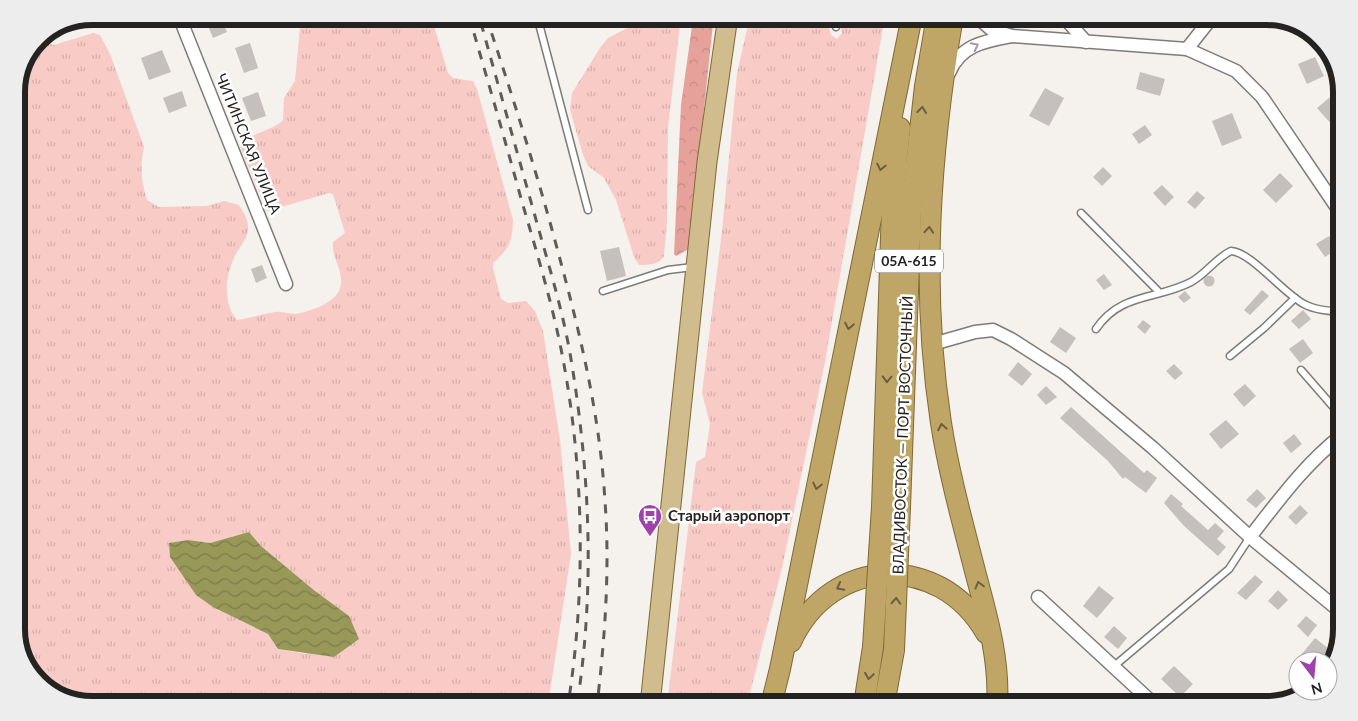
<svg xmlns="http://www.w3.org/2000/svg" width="1358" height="721" viewBox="0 0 1358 721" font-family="Lato,sans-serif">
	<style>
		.grass { fill: url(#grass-tufts); fill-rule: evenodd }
		.forest { fill: url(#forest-crowns) }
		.water { fill: url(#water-waves) }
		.building { fill: #c5bfbd }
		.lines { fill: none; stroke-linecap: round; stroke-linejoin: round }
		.service-casing { stroke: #7f7b78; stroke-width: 9 }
		.minor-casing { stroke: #7f7b78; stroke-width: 15 }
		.primary-casing { stroke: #7f6a36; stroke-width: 21 }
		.trunk-casing { stroke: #7f6a36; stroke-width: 22 }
		.service { stroke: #fff; stroke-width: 6 }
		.minor { stroke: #fff; stroke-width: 12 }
		.primary { stroke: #d0bc8c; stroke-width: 19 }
		.trunk { stroke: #c0a666; stroke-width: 20 }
		.rail { stroke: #5e5c5a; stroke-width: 3; stroke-dasharray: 9 9; stroke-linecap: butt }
		.trunk-bridge-casing { stroke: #7f6a36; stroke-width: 22; stroke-linecap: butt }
		.trunk-bridge { stroke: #c0a666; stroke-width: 20 }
		.oneway { stroke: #9d9c9c }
		.oneway2 { stroke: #6b5e41 }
		.labels { text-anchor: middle; stroke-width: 5; stroke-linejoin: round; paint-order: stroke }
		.shield { fill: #fff; stroke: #666564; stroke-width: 1 }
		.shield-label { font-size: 14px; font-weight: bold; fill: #252322 }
		.street-label { font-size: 15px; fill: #252322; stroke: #fff }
		.poi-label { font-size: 15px; font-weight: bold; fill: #252322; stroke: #fff; text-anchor: start }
		.rim { fill: none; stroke: #252322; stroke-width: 6 }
	</style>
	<defs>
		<pattern id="grass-tufts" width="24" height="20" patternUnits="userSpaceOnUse" patternTransform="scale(1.25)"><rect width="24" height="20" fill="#f9cbc7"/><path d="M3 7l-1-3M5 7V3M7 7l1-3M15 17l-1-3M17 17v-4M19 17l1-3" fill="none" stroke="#d5aeab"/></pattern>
		<pattern id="forest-crowns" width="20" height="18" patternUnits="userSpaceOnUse" patternTransform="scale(1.25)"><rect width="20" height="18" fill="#e7a19b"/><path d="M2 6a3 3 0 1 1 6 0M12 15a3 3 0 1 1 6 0" fill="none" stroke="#c68a85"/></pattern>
		<pattern id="water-waves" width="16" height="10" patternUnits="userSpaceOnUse" patternTransform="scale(1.25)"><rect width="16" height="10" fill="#989859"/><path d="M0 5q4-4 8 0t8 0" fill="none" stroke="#7c7c49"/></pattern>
	</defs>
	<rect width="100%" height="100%" fill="#f5f1ed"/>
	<g class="grass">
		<path d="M301,16h130l17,57 5,5 20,3 4,8 36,131c-1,22 -3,28 -20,43v5l8,31 7,4 18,-2 9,10 8,20 17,109 11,114 -23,151h-456l-34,-8 -29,-26 -13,-37v-547l23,-49 6,-3 5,9 4,1 39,-12 7,2 10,19 34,93c-4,18 -3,35 3,53l12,7 47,-1 18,-5 15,4c4,7 9,13 9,22 1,11 -10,21 -14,31 -9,19 -11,46 3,62 13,-2 25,-6 38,-8 7,-1 13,2 20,2 14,-2 41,-11 45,-26 5,-16 -9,-30 -7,-46l12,-9 -12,-39 -4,-1 -62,18 -27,-65c5,-12 33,-15 43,-26l1,-22 11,-17zM249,532l12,14 54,45 -8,63 -29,-5 -10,-15 -32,-16 -67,-75 19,-3 22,3z"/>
		<path d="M644,16h37l-13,112 -1,94 -3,34c-5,9 -16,9 -25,9l-5,-8 -18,-57 -12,-22 -16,-12 -5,-11 -13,-45 2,-17 28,-45 8,-10 29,-15z"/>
		<path d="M750,16h76l5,19 6,4 5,-6 -4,-17h47l-60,346 -43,206 -35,137h-80l29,-243 9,-5 5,-33 -8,-31 20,-162 15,-158z"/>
	</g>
	<path class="forest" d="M697,16h10l6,8 -24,225 -13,7 -2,-2 7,-149 12,-86z"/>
	<path class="water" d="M249,532l12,14 54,45 34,25 10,23 -25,18 -56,-8 -10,-15 -55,-27 -17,-12 -26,-38 -1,-14 19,-3 22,3z"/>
	<g class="building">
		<path d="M220,16l7,16 -14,6 -7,-17z"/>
		<path d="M250,43l8,25 -14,5 -9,-25z"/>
		<path d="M162,50l9,22 -22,8 -8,-22z"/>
		<path d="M1315,57l9,19 -17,8 -9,-20z"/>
		<path d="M1140,72l25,7 -5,17 -24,-7z"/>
		<path d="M1045,88l19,10 -15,28 -20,-10z"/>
		<path d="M182,91l5,15 -18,7 -6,-15z"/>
		<path d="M258,92l8,24 -15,5 -9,-23z"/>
		<path d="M1335,93l7,7v17l-10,8 -15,-17z"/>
		<path d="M1232,113l10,25 -20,8 -10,-25z"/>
		<path d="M1145,125l7,10 -13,9 -7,-10z"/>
		<path d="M1103,167l9,9 -10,10 -9,-9z"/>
		<path d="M1280,173l13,13 -17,17 -13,-13z"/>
		<path d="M1162,185l12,12 -9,9 -12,-13z"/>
		<path d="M1197,191l8,7 -10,11 -8,-7z"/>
		<path d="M1329,236l8,13 -12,8 -9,-13z"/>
		<path d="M619,247l7,29 -19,5 -7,-30z"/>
		<path d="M262,265l5,13 -11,5 -5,-14z"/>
		<path d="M1104,274l8,11 -8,5 -8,-10z"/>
		<circle cx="1209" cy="281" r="5.5"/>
		<path d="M1262,290l7,6 -19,19 -6,-5z"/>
		<path d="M1185,291l6,7 -7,5 -6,-6z"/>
		<path d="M1303,310l8,9 -12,10 -8,-8z"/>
		<path d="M1143,320l8,6 -6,8 -8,-7z"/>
		<path d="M1060,327l16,11 -10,15 -16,-11z"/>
		<path d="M1303,339l10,14 -13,10 -11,-14z"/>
		<path d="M1018,362l14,12 -10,12 -14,-11z"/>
		<path d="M1174,364l9,9 -8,7 -9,-9z"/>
		<path d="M1245,384l11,12 -12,11 -11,-13z"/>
		<path d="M1046,386l11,11 -11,8 -9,-10z"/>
		<path d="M1071,407l73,66 3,-3 10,8 -11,15 -21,-16 -2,2 -15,-18 -48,-43z"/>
		<path d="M1226,420l13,14 -18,15 -12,-15z"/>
		<path d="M1294,434l8,10 -11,9 -8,-10z"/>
		<path d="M1257,489l9,9 -10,10 -10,-8z"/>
		<path d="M1171,494l12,10 -2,2 27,24 7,-7 9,8 -7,8 9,8 -8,9 -34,-30 -20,-23z"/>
		<path d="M1300,505l8,8 -12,12 -8,-8z"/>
		<path d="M1255,575l8,7 -17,18 -9,-7z"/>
		<path d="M1099,586l15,12 -17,20 -14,-12z"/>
		<path d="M1278,590l10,10 -10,10 -10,-9z"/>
		<path d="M1306,616l11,9 -9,12 -11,-11z"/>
		<path d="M1114,626l13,12 -9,11 -14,-12z"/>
		<path d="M1315,638l14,11 -10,12h-11l-7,-6z"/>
		<path d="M1174,666l19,18 -13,13 -19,-18z"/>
	</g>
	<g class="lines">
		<g class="service-casing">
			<g id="service">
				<path d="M439,16l3,7"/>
				<path d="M537,16l51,194"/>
				<path d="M833,16l3,11"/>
				<path d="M1081,213l78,79"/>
				<path d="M603,291l65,-21 25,-3"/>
				<path d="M1096,329c25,-37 61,-29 95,-47 15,-8 25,-24 40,-31 20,1 52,42 73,53 11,6 25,7 38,8"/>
				<path d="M1230,356l34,-28 31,-30"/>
				<path d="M1301,370l41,47"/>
				<path d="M1113,667l116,-98 21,-32"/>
			</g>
		</g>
		<g class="minor-casing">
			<g id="minor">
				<path d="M179,16l107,268"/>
				<path d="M1063,16l23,26"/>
				<path d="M1012,36l175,13 49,22 26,26 80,118"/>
				<path d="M1187,49l26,-33"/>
				<path d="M949,73c11,-28 36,-32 63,-37l-20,-6 -16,-14"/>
				<path d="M933,344l42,-12 18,-2 18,9 53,34 89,75 97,89 92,76"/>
				<path d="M1250,537c29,-37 55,-73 92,-102"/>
				<path d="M1038,597l117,108"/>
			</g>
		</g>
		<g class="primary-casing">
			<path id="primary" d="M650,705l57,-543 21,-146"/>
		</g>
		<g class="trunk-casing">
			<g id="trunk">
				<path d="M953,16c-23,137 -33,270 -12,407 8,51 22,101 35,152 11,41 24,86 21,130"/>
				<path d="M882,507l10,-300 8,-79"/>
				<path d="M900,507l11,-297 14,-124 12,-70"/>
				<path d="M791,642c39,-86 148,-91 195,-9"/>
				<path d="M771,705l9,-36 132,-653"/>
				<path d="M864,705l9,-58"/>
				<path d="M884,705l10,-55"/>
			</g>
		</g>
		<use href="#service" class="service"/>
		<use href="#minor" class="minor"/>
		<use href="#primary" class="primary"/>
		<use href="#trunk" class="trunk"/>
		<g class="rail">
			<path d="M469,16c18,62 36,124 53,186 15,51 31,104 41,157 21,113 23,232 5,346"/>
			<path d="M486,16c27,82 53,163 75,247 21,78 39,156 44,238 5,68 0,136 -8,204"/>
			<path d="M481,23c18,65 36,129 54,193 13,47 28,95 36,143 19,115 24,231 6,346"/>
		</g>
		<g class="trunk-bridge-casing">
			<g id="trunk-bridge">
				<path d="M873,647l9,-140"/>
				<path d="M894,650l6,-143"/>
			</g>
		</g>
		<use href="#trunk-bridge" class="trunk-bridge"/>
	</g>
	<defs><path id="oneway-chevron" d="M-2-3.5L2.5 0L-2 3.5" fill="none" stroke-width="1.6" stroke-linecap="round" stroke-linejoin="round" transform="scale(1.25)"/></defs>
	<use class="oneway" href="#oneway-chevron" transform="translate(975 46) rotate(-26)"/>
	<g class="oneway2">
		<use href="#oneway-chevron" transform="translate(922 110) rotate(-83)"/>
		<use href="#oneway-chevron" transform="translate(881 167) rotate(102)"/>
		<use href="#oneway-chevron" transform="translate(929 230) rotate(-86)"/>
		<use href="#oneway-chevron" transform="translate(849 326) rotate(101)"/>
		<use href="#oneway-chevron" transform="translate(887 379) rotate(92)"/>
		<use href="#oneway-chevron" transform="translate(942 427) rotate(-100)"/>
		<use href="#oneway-chevron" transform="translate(817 486) rotate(102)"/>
		<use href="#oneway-chevron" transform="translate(979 585) rotate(-105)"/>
		<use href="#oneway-chevron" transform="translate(840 587) rotate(152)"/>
		<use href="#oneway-chevron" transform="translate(896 601) rotate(-87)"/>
		<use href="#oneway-chevron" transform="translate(869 676) rotate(99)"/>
	</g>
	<defs>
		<g id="bus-pin" transform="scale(1.25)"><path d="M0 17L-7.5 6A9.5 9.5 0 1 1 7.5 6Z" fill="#9f42ac" stroke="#fff"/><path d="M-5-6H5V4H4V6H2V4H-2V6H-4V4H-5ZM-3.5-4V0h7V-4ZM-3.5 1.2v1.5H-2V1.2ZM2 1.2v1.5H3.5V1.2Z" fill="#fff"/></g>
	</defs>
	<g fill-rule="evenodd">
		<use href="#bus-pin" x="650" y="516"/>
	</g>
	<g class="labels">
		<rect class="shield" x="875" y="249.5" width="68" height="23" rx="4"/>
		<g class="shield-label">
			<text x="909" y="266">05А-615</text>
		</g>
		<g class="street-label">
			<text transform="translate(248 144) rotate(68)" y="5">ЧИТИНСКАЯ УЛИЦА</text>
			<text transform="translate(903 435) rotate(-88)" y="5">ВЛАДИВОСТОК — ПОРТ ВОСТОЧНЫЙ</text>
		</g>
		<g class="poi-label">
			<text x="668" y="521">Старый аэропорт</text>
		</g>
	</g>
	<path d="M0 0H1358V721H0ZM92 25H1266A67 67 0 0 1 1333 92V629A67 67 0 0 1 1266 696H92A67 67 0 0 1 25 629V92A67 67 0 0 1 92 25Z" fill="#eeeded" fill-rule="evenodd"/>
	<path class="rim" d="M92 25H1266A67 67 0 0 1 1333 92V629A67 67 0 0 1 1266 696H92A67 67 0 0 1 25 629V92A67 67 0 0 1 92 25Z"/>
	<g transform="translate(1313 676) rotate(164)"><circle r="24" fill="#ffffff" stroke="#a8a7a7"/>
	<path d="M0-4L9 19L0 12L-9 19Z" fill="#9f42ac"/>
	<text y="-8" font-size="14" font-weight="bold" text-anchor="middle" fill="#252322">N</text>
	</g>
</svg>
